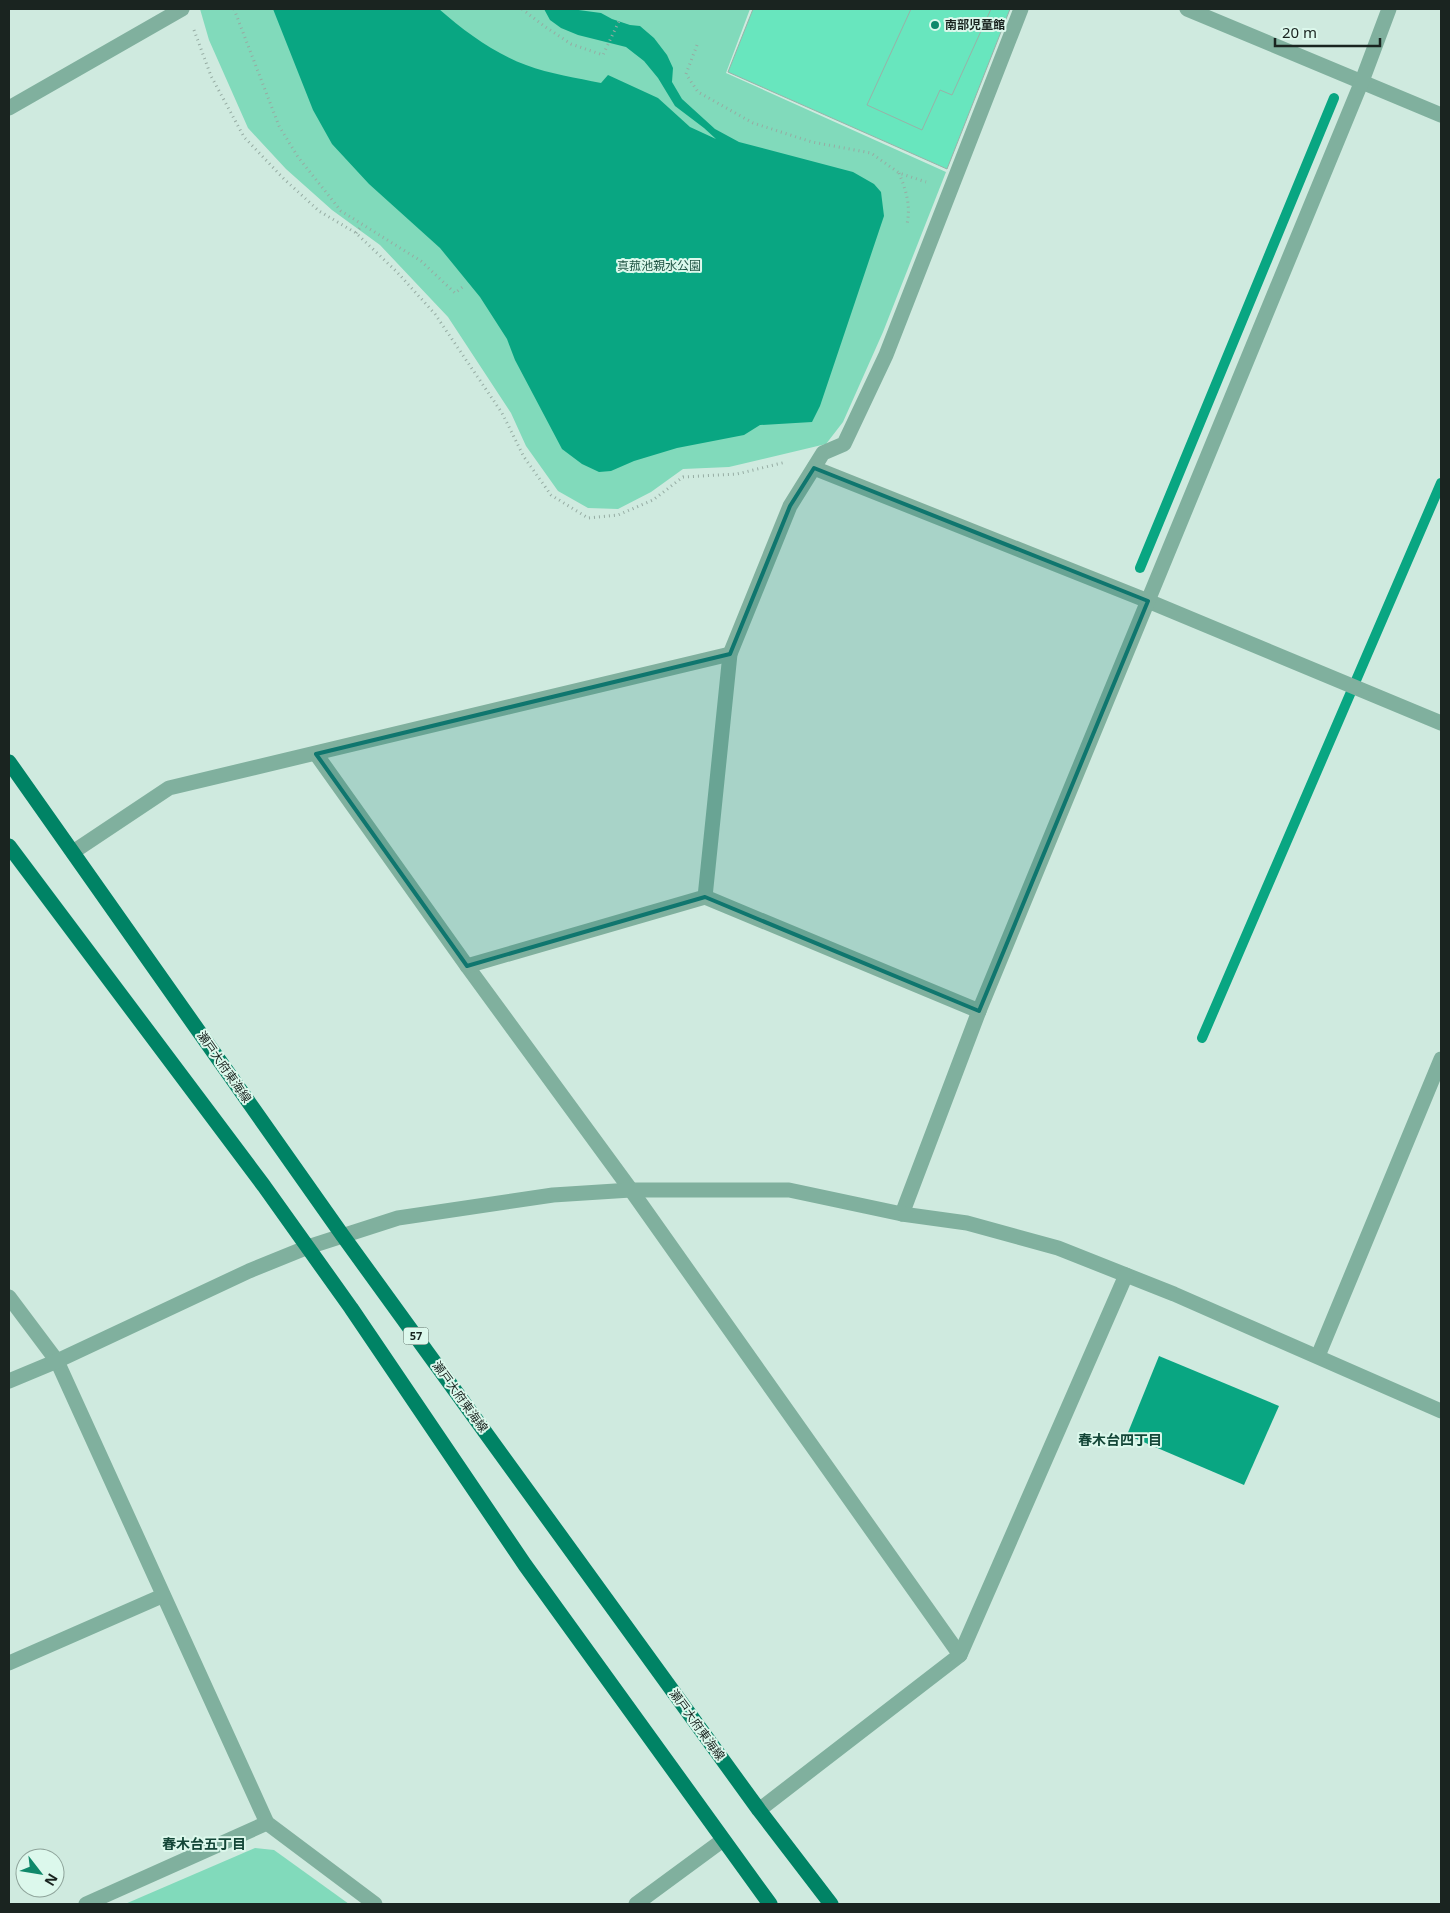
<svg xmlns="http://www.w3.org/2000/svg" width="1450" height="1913" viewBox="0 0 1450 1913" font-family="'Noto Sans','Noto Sans JP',sans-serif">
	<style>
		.green { fill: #81dabb }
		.water { fill: #09a682 }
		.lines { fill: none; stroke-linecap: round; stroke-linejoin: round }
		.stream { stroke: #09a682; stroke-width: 10 }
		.building { fill: #68e6be; stroke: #98b2a8 }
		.path { stroke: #96aca3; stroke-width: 3; stroke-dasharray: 1 4; stroke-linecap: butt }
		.minor { stroke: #80b09e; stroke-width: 15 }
		.major { stroke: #008365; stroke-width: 15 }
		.marked { fill: #0f766e; fill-opacity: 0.2; stroke: #0f766e; stroke-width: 4; stroke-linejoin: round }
		.poi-dot { fill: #0f886a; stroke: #dcf8ec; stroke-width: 2 }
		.labels { text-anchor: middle; stroke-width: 4; stroke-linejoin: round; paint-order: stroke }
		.shield { fill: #dcf8ec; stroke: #54645d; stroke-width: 1 }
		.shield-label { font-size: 11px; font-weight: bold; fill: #1a2420 }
		.poi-label { font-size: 12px; font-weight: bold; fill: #1a2420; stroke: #dcf8ec; text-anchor: start }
		.park-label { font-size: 12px; fill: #1f5444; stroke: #dcf8ec }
		.street-label { font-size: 12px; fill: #1a2420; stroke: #dcf8ec }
		.neighbourhood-label { font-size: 14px; font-weight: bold; fill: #134637; stroke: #dcf8ec }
	</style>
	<rect width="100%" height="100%" fill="#cfeadf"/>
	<g class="green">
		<path d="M200,9h550l-24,64 220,99 -63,160 -40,90 -17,22 -97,23 -46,2 -32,23 -33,17 -30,-1 -30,-17 -32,-45 -15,-33 -63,-96 -68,-72 -48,-35 -46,-41 -38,-41 -39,-88z"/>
		<path d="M255,1848l19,2 75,54h-224z"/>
	</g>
	<g class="water">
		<path d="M273,9h166c26,23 55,44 87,56 24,9 51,13 75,18l7,-8 50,23 32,29 26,12 -12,-11 -29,-22 -17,-28 -14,-17 -18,-14 -48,-12 -17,-7 -11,-8 -6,-11h27l30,4 11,6 18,6 10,1 14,12 13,17 6,13 -1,14 10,17 33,30 24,13 114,30 21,12 7,8 3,24 -64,190 -8,16 -52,3 -16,10 -67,13 -43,13 -23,10 -12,1 -17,-8 -20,-15 -47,-89 -8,-21 -27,-42 -40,-49 -71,-64 -37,-40 -19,-34z"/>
		<path d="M1159,1356l120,50 -35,79 -117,-50z"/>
	</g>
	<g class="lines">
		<g class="stream">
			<path d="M1140,568l194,-470"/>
			<path d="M1202,1038l239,-555"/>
		</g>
	</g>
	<g class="building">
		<path d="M753,9h257l-63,160 -219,-97z"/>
		<path d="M911,9h80l-39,86 -12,-5 -18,40 -55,-25z"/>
	</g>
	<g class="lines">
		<g class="path">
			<path d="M234,9l45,117 19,31 43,54 80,50 34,32 10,-8"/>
			<path d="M522,9l22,17 27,18 32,11 16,-34"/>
			<path d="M194,30l17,46 33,61 40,42 35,32 37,22 41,39 38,42 67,99 22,44 27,38 37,23 30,-3 35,-15 30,-23 54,-3 49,-12"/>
			<path d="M697,45l-11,29 12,18 55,31 59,19 59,11 28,20 27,9"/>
			<path d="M899,173c7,17 12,33 8,51"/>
			<path d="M356,233l6,-8"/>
		</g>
		<g class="minor">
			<path d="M1187,9l254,106"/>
			<path d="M9,108l173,-99"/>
			<path d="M814,468l334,133 293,122"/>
			<path d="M316,754l151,212 164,224 329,465"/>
			<path d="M73,852l96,-64 561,-134"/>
			<path d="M705,897l25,-243 60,-148 33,-53 21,-9 42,-89 135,-346"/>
			<path d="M467,966l238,-69 274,114"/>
			<path d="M902,1214l77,-203 383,-930 27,-72"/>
			<path d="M9,1297l48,64 210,462 108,81"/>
			<path d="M1318,1356l123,-297"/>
			<path d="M9,1381l48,-20 192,-90 59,-24 90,-29 155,-23 78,-5h158l113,24 65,9 91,25 116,46 267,117"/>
			<path d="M9,1663l153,-67"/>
			<path d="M759,1810l201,-155 166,-380"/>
			<path d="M86,1904l181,-81"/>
			<path d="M636,1904l87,-64"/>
		</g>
		<g class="major">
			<path d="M9,762l334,474 416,574 72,94"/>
			<path d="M9,846l255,340 87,122 174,257 245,339"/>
		</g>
	</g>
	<path class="marked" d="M814,468l334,133 -169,410 -274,-114 -238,69 -151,-212 414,-100 60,-148z"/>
	<circle class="poi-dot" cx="935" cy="25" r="5"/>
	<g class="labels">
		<rect class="shield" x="403.5" y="1327.5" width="25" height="17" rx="4"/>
		<g class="shield-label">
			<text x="416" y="1340">57</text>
		</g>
		<g class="poi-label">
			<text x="945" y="29">南部児童館</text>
		</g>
		<g class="park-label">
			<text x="659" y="270">真菰池親水公園</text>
		</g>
		<g class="street-label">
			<text transform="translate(224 1067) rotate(55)" y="4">瀬戸大府東海線</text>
			<text transform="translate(460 1397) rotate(54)" y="4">瀬戸大府東海線</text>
			<text transform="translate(697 1725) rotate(54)" y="4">瀬戸大府東海線</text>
		</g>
		<g class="neighbourhood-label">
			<text x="1120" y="1445">春木台四丁目</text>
			<text x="204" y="1849">春木台五丁目</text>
		</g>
	</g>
	<rect width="1450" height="1913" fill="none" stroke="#1a2420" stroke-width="20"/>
	<g transform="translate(40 1873) rotate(121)"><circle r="24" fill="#dcf8ec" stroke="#8ea39a"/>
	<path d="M0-4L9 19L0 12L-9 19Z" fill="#0f886a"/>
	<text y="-8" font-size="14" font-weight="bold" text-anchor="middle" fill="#1a2420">N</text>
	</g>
	<path d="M1275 38v8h105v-8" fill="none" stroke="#1a2420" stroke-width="2.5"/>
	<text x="1282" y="38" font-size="15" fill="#1a2420" stroke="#dcf8ec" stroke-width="4" paint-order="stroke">20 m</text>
</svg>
